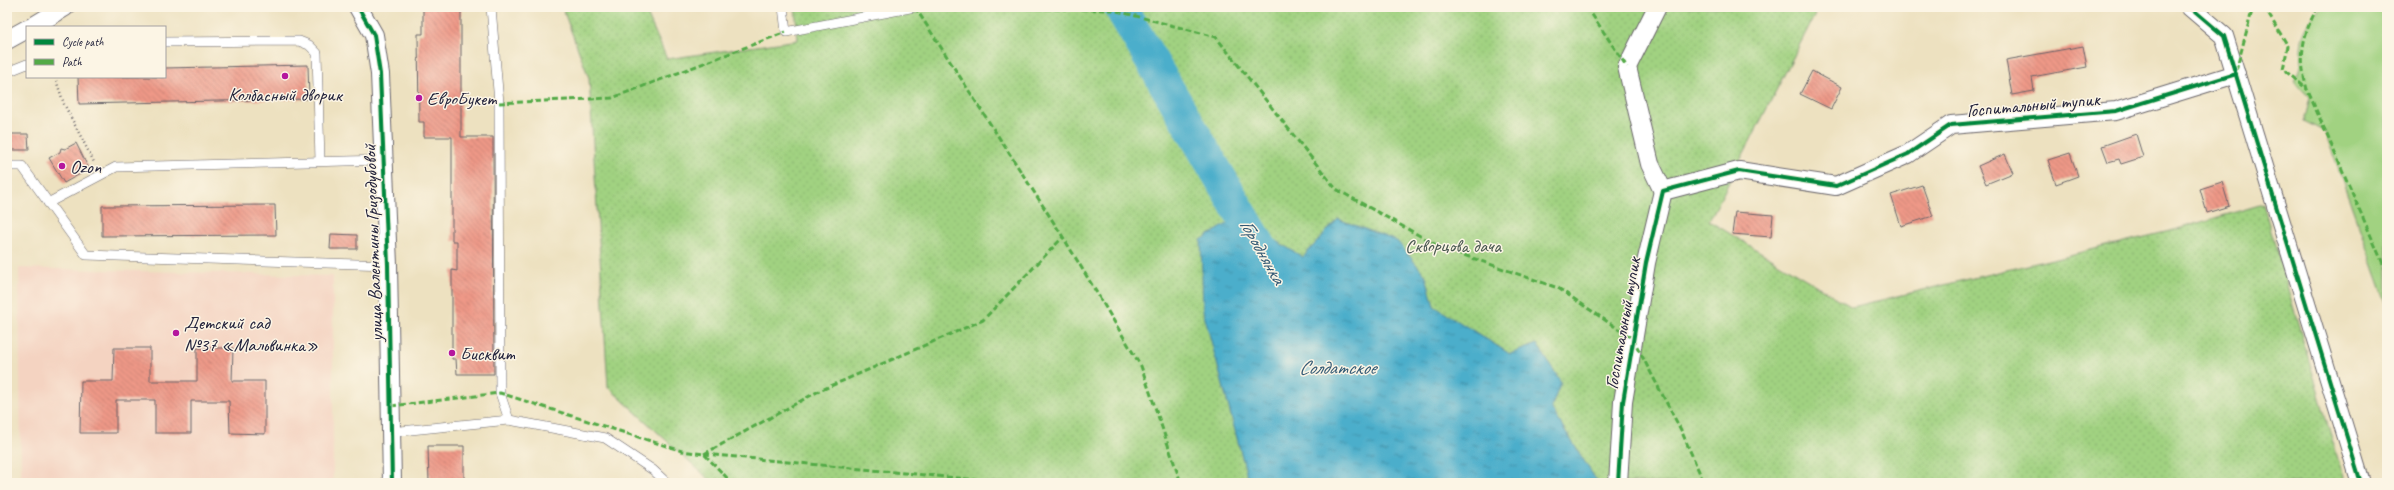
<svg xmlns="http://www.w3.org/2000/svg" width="2394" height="490" viewBox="0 0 2394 490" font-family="Caveat,sans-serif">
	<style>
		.built { fill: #f4d3c1 }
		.grass { fill: url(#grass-dots); stroke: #627a5e }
		.garden { fill: #a1d281; stroke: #627a5e }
		.water { fill: url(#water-ripples); stroke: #376883 }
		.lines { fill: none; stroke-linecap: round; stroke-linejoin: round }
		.river { stroke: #4caecb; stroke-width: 33 }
		.building { fill: url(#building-back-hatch) }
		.lane-casing { stroke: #69656a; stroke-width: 10 }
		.street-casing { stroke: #69656a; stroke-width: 20 }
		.path { stroke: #69656a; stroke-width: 2.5; stroke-dasharray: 1 3; stroke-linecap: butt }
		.lane { stroke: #fff; stroke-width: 9 }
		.street { stroke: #fff; stroke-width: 18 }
		.quiet { stroke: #53aa46; stroke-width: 3; stroke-dasharray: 6 3; stroke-linecap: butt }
		.cycleway-casing { stroke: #fcf5e5; stroke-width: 6 }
		.cycleway { stroke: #00873e; stroke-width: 4 }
		.poi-dot { fill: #b5179e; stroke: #fcf5e5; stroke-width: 1.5 }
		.labels { text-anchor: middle; stroke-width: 3; stroke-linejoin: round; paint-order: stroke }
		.poi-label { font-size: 19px; fill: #22223b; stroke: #fcf5e5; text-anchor: start }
		.street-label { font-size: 19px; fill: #22223b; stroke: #fcf5e5 }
		.park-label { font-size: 19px; fill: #485750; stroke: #fcf5e5 }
		.water-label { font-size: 20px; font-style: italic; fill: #335a75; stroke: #fcf5e5 }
	</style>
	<defs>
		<pattern id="grass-dots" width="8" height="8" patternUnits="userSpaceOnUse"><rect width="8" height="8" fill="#a1d281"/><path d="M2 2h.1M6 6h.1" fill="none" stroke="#8ab470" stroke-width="1.8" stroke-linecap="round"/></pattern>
		<pattern id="water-ripples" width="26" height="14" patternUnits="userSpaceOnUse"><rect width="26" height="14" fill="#4caecb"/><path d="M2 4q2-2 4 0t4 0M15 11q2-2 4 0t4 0" fill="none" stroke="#3f8da6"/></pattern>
		<pattern id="building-back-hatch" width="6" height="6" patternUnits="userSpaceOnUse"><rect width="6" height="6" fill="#ee9887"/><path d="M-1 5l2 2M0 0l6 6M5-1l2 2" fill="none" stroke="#c07c70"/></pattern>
	</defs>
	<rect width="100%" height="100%" fill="#fcf5e5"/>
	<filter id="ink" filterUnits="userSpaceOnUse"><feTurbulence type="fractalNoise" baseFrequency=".025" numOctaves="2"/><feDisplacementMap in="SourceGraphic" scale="8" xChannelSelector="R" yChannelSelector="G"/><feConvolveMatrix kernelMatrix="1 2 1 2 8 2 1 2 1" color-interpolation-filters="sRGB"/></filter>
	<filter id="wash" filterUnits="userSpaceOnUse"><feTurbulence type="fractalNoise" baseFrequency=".012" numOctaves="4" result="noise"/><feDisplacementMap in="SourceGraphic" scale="16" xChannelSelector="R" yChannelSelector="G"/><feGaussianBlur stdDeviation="0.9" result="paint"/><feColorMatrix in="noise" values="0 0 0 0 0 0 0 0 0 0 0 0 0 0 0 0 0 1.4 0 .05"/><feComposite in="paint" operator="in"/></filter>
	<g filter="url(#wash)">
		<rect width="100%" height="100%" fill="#ede1c0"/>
		<path class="built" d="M19,268l314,8v207h-312z"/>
		<path class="grass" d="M562,7h82l23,52 131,-19 -3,-33h1024l-110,214 143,86 322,-77 89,-26 82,279h-1632l-105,-96 -19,-309z"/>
		<path class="garden" d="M2321,7h66v298l-62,-173 -21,-11 6,-24 -16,-17c10,-16 5,-23 8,-40 1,-12 12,-24 19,-33z"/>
		<path class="water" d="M1237,218l66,39 35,-38 59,22 29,35 8,30 76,48 27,-10 24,38 -10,26 47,75h-349l-46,-172 -2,-71z"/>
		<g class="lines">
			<path class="river" d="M1120,7l150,256"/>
		</g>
		<g id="blocks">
			<g class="building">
				<path d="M423,7h38v130h32l1,237h-37l-1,-15h-4v-89l5,1v-30h-5v-104h-28v-15h-5l-1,-88h5z"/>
				<path d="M2083,46l4,21 -55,10 2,14 -22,4 -6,-35z"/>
				<path d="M308,65l1,34 -230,5 -1,-27h87v-9z"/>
				<path d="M1812,71l30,16 -11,22 -31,-15z"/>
				<path d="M7,134h21l1,16h-22z"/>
				<path d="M2136,134l7,23 -22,7 -2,-5 -11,3 -6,-16z"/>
				<path d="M76,143l13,26 -25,14 -15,-25 11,-6 1,-4 4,1z"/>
				<path d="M2070,153l8,23 -22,8 -8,-24z"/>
				<path d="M2005,154l8,19 -27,11 -8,-18z"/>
				<path d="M2222,182l7,24 -22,7 -7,-24z"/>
				<path d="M1922,185l11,31 -32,10 -10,-31z"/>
				<path d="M275,205l1,30 -174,1v-30z"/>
				<path d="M1735,212l38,3 -2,22 -39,-3z"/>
				<path d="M331,234l26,1v14h-27z"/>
				<path d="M114,348h36v33h47v-33h36l-1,33h33v53l-35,-1 -1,-32h-38v32h-36v-33h-39v33h-36l1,-52h32z"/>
				<path d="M428,446h36v37h-35z"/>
			</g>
		</g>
	</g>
	<g filter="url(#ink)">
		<use href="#blocks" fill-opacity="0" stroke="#69656a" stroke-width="1"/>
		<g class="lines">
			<g class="lane-casing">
				<g id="lane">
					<path d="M491,7l8,96 1,290 9,27"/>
					<path d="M783,7l3,25 129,-25"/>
					<path d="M165,42l134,-1 10,4 8,8 3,108"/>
					<path d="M7,72l20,-8"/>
					<path d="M7,166h15l64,89 302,10"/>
					<path d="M48,203l68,-36 268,-7"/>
					<path d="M391,432l118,-12 96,18 48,32 14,13"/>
				</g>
			</g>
			<g class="street-casing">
				<g id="street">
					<path d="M358,7l16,28 6,39 8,191 4,218"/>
					<path d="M1657,7l-30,60 23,97 13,27"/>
					<path d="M2190,7l34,29 137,447"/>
					<path d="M32,27l33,-20"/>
					<path d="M7,40l20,-11"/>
					<path d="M1618,483l5,-81 23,-139 17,-72 76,-20 97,15 72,-32 43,-29 165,-14 120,-37"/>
				</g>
			</g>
			<path class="path" d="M55,77l9,27 31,60"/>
			<use href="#lane" class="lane"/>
			<use href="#street" class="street"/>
			<g class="quiet">
				<path d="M915,7l148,230 78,129 40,117"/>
				<path d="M919,7l194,3 103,27 120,152 102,57 120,42 75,51 48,91 23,53"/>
				<path d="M1587,7l40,60"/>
				<path d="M2264,7l24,39 -5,23 24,20"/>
				<path d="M2318,7c-16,27 -20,52 -11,82l80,184"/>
				<path d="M2236,71l17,-64"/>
				<path d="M499,103l113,-5 174,-66"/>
				<path d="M391,406l109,-13 182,58 22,3 28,29"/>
				<path d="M704,454l113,-62 166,-72 80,-83"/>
				<path d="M704,454l306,29"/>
			</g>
			<g class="cycleway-casing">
				<g id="cycleway">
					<path d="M358,7l16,28 6,39 8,191 4,218"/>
					<path d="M2190,7l34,29 137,447"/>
					<path d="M1618,483l5,-81 23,-139 17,-72 76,-20 97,15 72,-32 43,-29 165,-14 120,-37"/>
				</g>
			</g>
			<use href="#cycleway" class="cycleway"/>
		</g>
	</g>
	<g class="poi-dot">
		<circle cx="285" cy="76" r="4"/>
		<circle cx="419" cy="98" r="4"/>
		<circle cx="62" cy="166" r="4"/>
		<circle cx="176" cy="333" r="4"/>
		<circle cx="452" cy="353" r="4"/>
	</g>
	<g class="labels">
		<g class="poi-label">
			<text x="285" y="101" text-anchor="middle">Колбасный дворик</text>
			<text x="427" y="105">ЕвроБукет</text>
			<text x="70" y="173">Ozon</text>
			<text x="184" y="329">Детский сад<tspan x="184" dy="22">№37 «Мальвинка»</tspan></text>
			<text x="460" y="360">Бисквит</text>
		</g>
		<g class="street-label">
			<text transform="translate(2033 104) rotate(-5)" y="7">Госпитальный тупик</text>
			<text transform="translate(372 243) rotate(-92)" y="7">улица Валентины Гризодубовой</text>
			<text transform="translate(1622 323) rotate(-80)" y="7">Госпитальный тупик</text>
		</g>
		<g class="park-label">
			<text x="1453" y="252">Скворцова дача</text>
		</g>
		<g class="water-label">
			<text transform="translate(1263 251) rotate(60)" y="7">Городнянка</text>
			<text x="1337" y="374">Солдатское</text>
		</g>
	</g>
	<rect width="2394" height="490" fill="none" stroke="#fcf5e5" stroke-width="24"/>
	<rect x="26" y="26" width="140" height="52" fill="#fcf5e5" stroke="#a5a1a1"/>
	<rect x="34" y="39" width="20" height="6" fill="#00873e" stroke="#a5a1a1"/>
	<text x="62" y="46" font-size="12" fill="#22223b">Cycle path</text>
	<rect x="34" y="59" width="20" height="6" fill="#53aa46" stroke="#a5a1a1"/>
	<text x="62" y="66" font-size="12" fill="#22223b">Path</text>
</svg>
